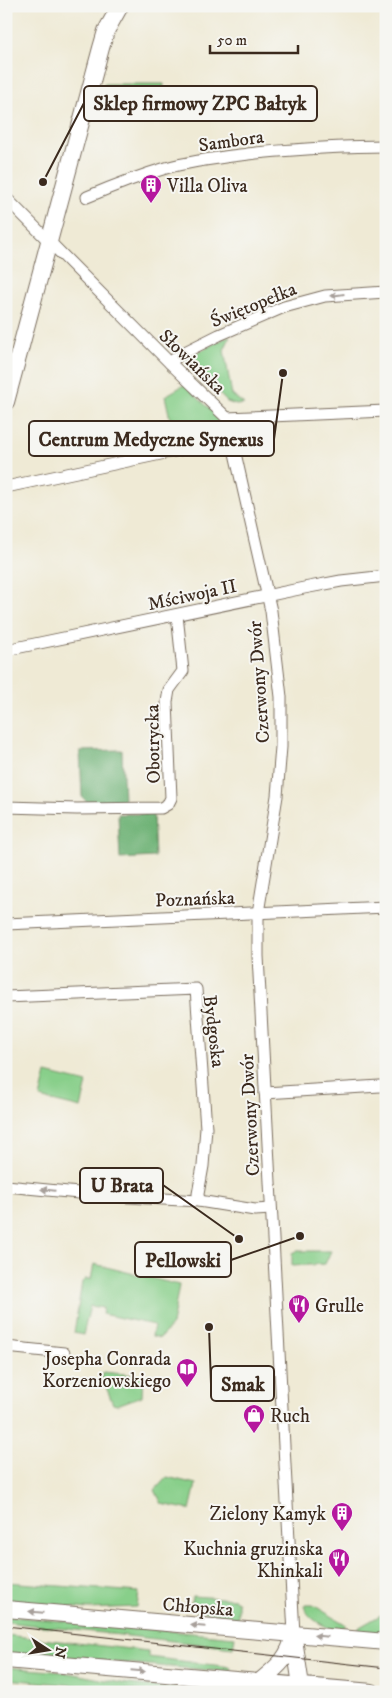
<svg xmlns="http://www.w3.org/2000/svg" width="392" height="1698" viewBox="0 0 392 1698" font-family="'IM FELL DW Pica',serif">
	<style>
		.green { fill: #88cf8a; stroke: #627c54 }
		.forest { fill: #6eb276; stroke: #546e4a }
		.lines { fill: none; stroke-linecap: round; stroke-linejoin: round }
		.street-casing { stroke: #7a6d5e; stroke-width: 13 }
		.secondary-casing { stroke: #7a6d5e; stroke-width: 18 }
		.street { stroke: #fff; stroke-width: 11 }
		.secondary { stroke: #fff; stroke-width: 16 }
		.tram { stroke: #3b2a1e; stroke-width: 1 }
		.oneway { fill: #a79f9a }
		.labels { text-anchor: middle; stroke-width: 4; stroke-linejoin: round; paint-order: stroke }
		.street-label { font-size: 19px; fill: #3b2a1e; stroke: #f6f6f2 }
		.poi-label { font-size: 19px; fill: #3b2a1e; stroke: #f6f6f2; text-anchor: start }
		.leader { fill: none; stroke: #3b2a1e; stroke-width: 2 }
		.callout-dot { fill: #3b2a1e; stroke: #f6f6f2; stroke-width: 2 }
		.callout { fill: #f6f6f2; stroke: #3b2a1e; stroke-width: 2 }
		.callout-label { font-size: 20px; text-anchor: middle; font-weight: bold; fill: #3b2a1e }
	</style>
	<rect width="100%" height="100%" fill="#f6f6f2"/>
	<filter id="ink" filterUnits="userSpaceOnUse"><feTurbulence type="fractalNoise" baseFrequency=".02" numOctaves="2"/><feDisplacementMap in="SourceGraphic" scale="10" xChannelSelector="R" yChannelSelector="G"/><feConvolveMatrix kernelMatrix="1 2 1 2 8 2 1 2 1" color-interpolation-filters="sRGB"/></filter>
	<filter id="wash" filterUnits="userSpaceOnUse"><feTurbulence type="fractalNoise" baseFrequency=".0096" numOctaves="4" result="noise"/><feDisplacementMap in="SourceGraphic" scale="20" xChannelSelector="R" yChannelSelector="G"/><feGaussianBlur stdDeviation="1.12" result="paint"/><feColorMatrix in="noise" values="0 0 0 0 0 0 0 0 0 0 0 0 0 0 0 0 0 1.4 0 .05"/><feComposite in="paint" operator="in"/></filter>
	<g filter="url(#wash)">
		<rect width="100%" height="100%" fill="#efead5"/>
		<g class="green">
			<path d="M104,84h60l-4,34h-65z"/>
			<path d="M229,336l1,1 -6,13 8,45 12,9 -8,1 -9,-3 -42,-43z"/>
			<path d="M184,385l39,36 1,6 -45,9 -6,-4 -8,-36z"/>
			<path d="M46,1073l41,10 -6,25 -41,-10z"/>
			<path d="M296,1251h35l-6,13 -33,2v-13z"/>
			<path d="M94,1264l85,21 -7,40 -12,13 -8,-2 2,-11 -52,-11 1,-6 -13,-2 -7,29 -9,-2 8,-51 3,-3h6z"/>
			<path d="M103,1372l40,4 -1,20 -25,9 -4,-1 -12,-29z"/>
			<path d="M167,1477l29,7 -6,26 -28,-6 -7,-14z"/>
			<path d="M6,1582l133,10 -2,15 -49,2 -82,-8z"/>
			<path d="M192,1596l43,3 3,4v15l-48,-9z"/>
			<path d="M304,1605h9l32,19 -1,8c-13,-2 -38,-12 -40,-27z"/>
			<path d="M386,1612v22l-28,-2v-4z"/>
			<path d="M6,1616l229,21 -2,11 -227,-26z"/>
			<path d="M6,1635l142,16v6l83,10 -1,5 -224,-19z"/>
			<path d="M6,1667l57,5 64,12 89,8h-66l-144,-13z"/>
		</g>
		<g class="forest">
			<path d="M122,750l2,52 -36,1 -6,-6 -2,-46z"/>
			<path d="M118,814h35l2,43 -35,2z"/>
		</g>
	</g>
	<g filter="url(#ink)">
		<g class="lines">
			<g class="street-casing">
				<g id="street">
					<path d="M87,197c26,-11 52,-21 79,-29 29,-8 60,-11 90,-15 44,-4 86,-7 130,-7"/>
					<path d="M6,198l164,165 57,55 44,193 10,86v50l-4,49 -19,117v43l36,678"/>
					<path d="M170,363l9,-8 40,-20 65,-28 41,-11 61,-4"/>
					<path d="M227,418l159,-7"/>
					<path d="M6,487l225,-48"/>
					<path d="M6,650l298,-62 37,-7 45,-5"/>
					<path d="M6,807l71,2 84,-1 7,-4 3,-6 -4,-96 2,-12 14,-19 -6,-56"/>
					<path d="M6,924l380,-17"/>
					<path d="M6,997l190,-8 10,139 -3,38 -5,28 1,7"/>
					<path d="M265,1093l115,-7"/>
					<path d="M6,1186l104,10 89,5 56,9 16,-1"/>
					<path d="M6,1347l58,6"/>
				</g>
			</g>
			<g class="secondary-casing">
				<g id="secondary">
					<path d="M6,402l95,-354 5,-17 14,-25"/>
					<path d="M6,1609l380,33"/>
					<path d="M294,1639l8,53"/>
					<path d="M6,1660l366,32"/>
					<path d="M259,1682c18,-15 30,-23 35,-48"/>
				</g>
			</g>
			<use href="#street" class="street"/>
			<use href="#secondary" class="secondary"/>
			<path class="tram" d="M6,1626l380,42"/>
		</g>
		<defs><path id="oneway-solid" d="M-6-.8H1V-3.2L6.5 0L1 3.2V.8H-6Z" transform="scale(1.25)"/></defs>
		<g class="oneway">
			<use href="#oneway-solid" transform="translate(337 295) rotate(173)"/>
			<use href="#oneway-solid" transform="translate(48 1190) rotate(-174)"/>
			<use href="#oneway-solid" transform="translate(36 1612) rotate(-175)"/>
			<use href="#oneway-solid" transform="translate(198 1626) rotate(-175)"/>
			<use href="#oneway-solid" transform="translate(321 1636) rotate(-175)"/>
			<use href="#oneway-solid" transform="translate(138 1671) rotate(5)"/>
		</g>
	</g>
	<defs>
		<g id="building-pin" transform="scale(1.125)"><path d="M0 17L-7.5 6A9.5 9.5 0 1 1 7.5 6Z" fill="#b5179e" stroke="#f6f6f2"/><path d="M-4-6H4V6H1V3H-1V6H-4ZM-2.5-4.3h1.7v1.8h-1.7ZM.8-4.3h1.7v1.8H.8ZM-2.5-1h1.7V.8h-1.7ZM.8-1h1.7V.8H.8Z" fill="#fff"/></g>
		<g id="restaurant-pin" transform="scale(1.125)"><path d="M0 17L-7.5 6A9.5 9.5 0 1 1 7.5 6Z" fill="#b5179e" stroke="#f6f6f2"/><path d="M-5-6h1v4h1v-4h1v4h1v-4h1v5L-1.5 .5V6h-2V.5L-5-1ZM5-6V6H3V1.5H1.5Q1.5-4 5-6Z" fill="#fff"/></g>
		<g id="library-pin" transform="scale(1.125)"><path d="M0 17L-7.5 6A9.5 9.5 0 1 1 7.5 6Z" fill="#b5179e" stroke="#f6f6f2"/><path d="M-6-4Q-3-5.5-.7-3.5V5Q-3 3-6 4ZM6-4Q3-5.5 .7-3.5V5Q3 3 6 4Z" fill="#fff"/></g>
		<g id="shop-pin" transform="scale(1.125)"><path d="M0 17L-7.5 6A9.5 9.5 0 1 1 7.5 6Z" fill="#b5179e" stroke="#f6f6f2"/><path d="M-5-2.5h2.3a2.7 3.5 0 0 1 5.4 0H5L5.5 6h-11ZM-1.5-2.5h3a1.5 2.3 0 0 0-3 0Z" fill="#fff"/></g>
	</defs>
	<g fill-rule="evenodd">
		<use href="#building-pin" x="151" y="185"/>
		<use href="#restaurant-pin" x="299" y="1305"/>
		<use href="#library-pin" x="187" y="1369"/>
		<use href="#shop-pin" x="254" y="1415"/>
		<use href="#building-pin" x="342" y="1513"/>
		<use href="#restaurant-pin" x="339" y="1559"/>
	</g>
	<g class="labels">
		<g class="street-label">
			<text transform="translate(231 140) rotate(-8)" y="7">Sambora</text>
			<text transform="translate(253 304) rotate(-22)" y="7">Świętopełka</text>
			<text transform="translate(193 361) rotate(44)" y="7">Słowiańska</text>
			<text transform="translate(192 594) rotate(-12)" y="7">Mściwoja II</text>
			<text transform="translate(258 682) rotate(-94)" y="7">Czerwony Dwór</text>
			<text transform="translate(152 744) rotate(-91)" y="7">Obotrycka</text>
			<text transform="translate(195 898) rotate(-2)" y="7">Poznańska</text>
			<text transform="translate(215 1031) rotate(83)" y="7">Bydgoska</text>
			<text transform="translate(249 1115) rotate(-93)" y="7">Czerwony Dwór</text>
			<text transform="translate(198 1606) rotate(5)" y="7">Chłopska</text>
		</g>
		<g class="poi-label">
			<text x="167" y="192">Villa Oliva</text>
			<text x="315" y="1312">Grulle</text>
			<text x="171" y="1365" text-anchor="end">Josepha Conrada<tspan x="171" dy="22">Korzeniowskiego</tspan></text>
			<text x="270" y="1422">Ruch</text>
			<text x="326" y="1520" text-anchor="end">Zielony Kamyk</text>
			<text x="323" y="1555" text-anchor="end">Kuchnia gruzinska<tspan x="323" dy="22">Khinkali</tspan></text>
		</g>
	</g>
	<path class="leader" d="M43 182L84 103M283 373L274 439M239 1239L163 1185M300 1236L231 1260M209 1327L211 1384"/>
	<g class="callout-dot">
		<circle cx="43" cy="182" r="5"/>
		<circle cx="283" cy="373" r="5"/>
		<circle cx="239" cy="1239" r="5"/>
		<circle cx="300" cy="1236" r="5"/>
		<circle cx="209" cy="1327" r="5"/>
	</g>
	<g class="callout">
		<rect x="84" y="86" width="233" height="35" rx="5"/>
		<rect x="29" y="421" width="245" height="35" rx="5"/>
		<rect x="80" y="1168" width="83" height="35" rx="5"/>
		<rect x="135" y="1242" width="96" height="35" rx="5"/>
		<rect x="211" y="1366" width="63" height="35" rx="5"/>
	</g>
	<g class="callout-label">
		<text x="200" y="110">Sklep firmowy ZPC Bałtyk</text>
		<text x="151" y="446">Centrum Medyczne Synexus</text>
		<text x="122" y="1192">U Brata</text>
		<text x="183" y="1267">Pellowski</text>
		<text x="243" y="1391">Smak</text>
	</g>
	<rect width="392" height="1698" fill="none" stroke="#f6f6f2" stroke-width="25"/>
	<g transform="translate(48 1650) rotate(102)" stroke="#f6f6f2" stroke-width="4" paint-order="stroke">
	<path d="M0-4L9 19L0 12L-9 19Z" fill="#3b2a1e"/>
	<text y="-8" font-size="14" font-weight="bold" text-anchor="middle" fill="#3b2a1e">N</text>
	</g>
	<path d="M210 45v8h88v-8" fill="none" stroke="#3b2a1e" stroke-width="2.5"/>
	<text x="217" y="45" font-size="15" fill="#3b2a1e" stroke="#f6f6f2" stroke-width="4" paint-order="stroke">50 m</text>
</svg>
